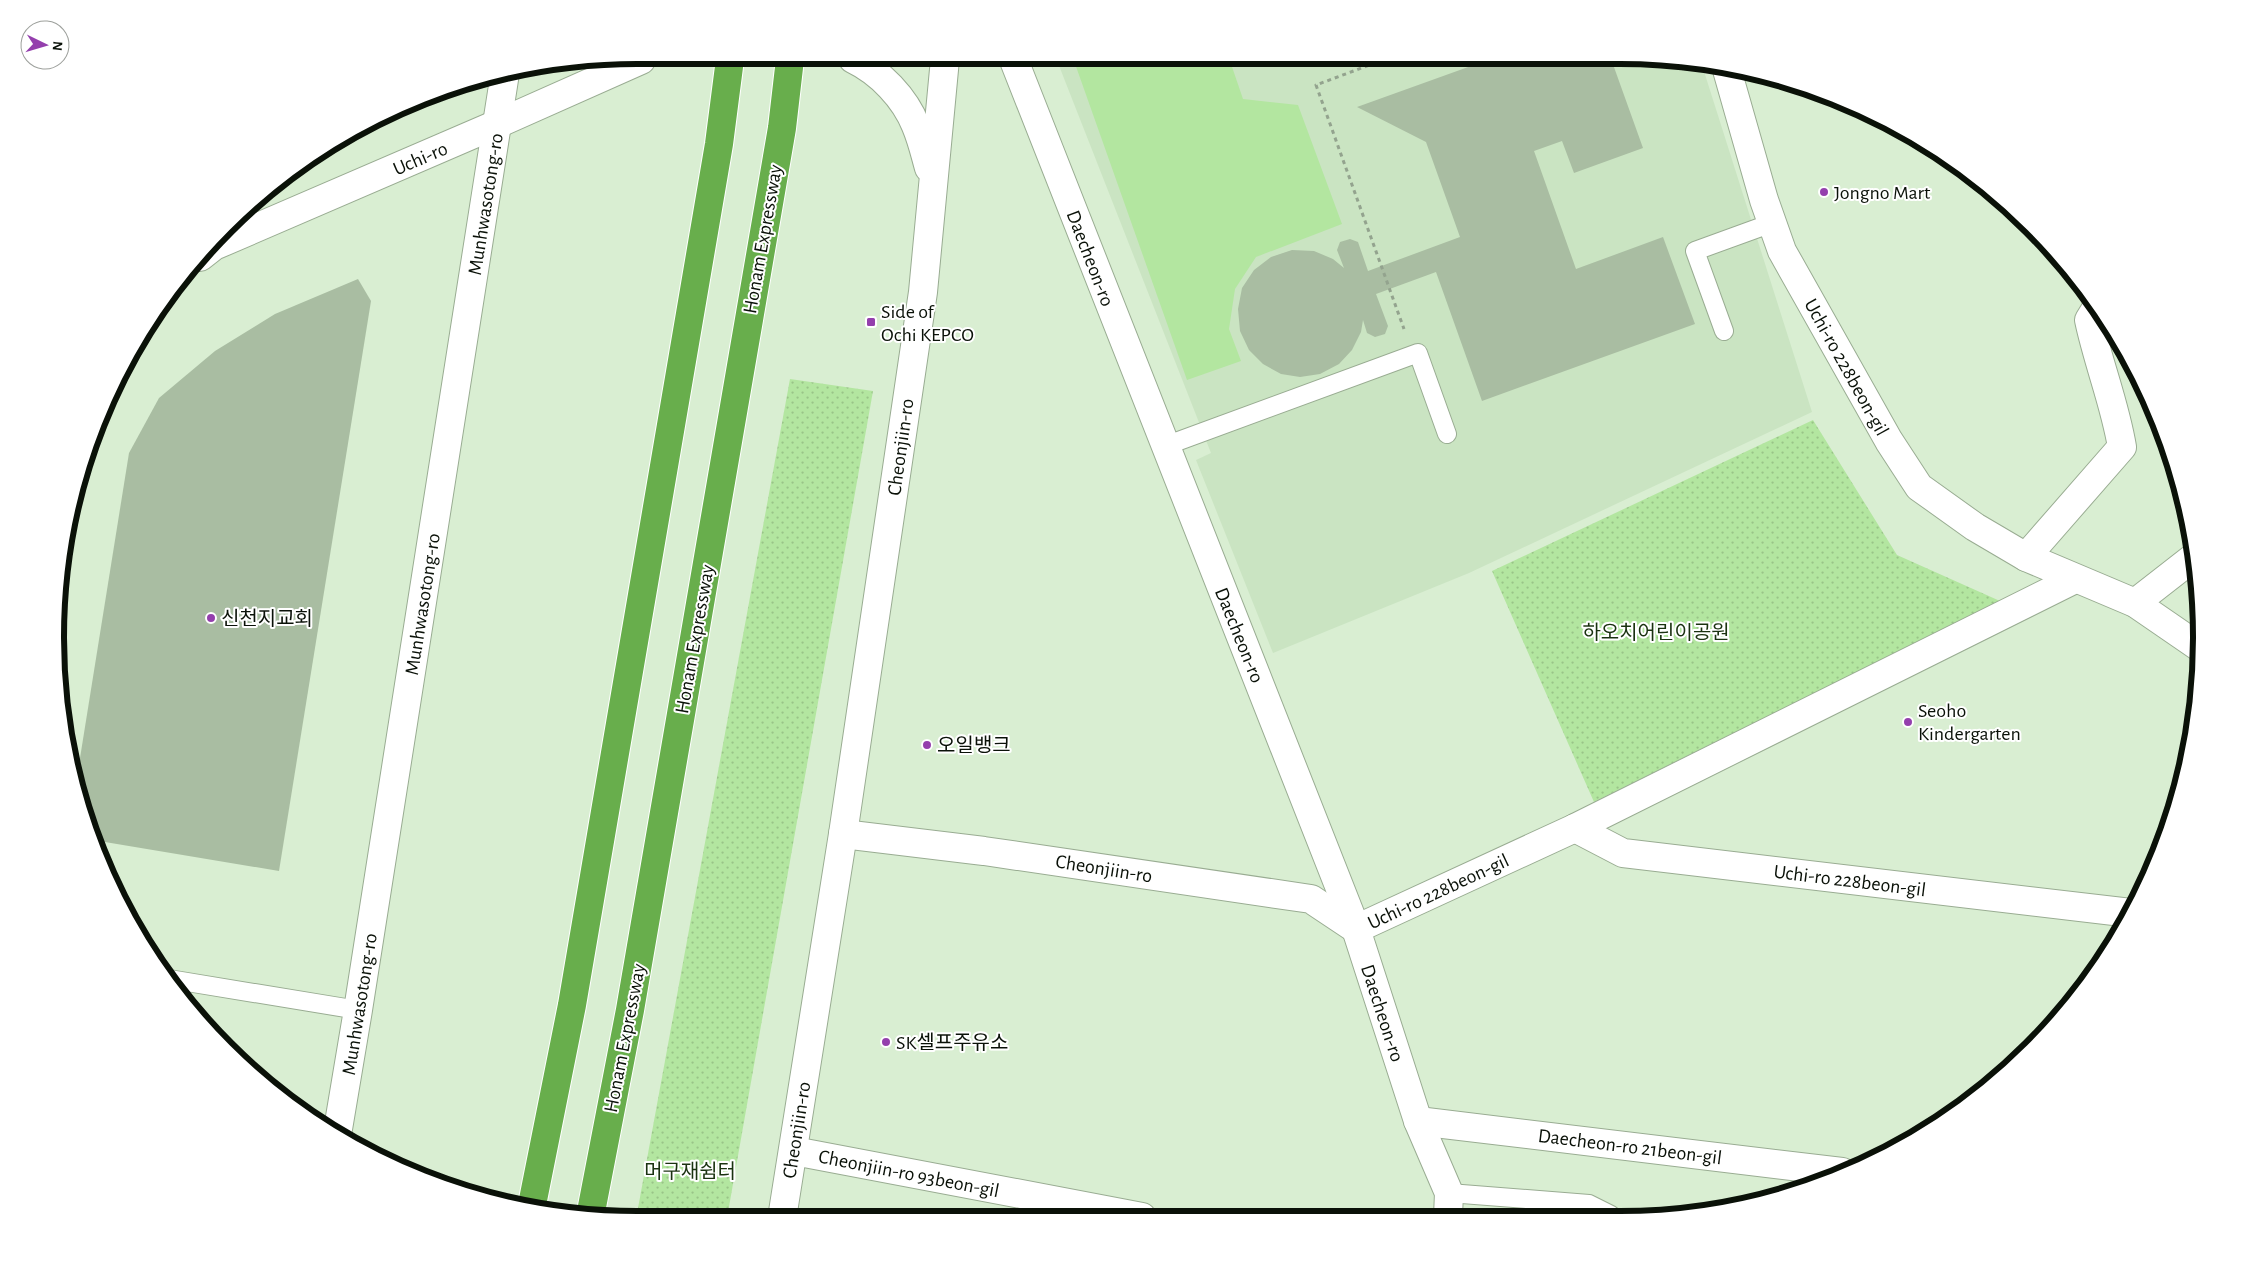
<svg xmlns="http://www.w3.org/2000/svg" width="2257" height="1275" viewBox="0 0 2257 1275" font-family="'Alegreya Sans','Noto Sans KR',sans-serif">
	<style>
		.built { fill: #cae4c2 }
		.grass { fill: #b3e6a0 }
		.park { fill: url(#park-dots) }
		.building { fill: #a9bda2 }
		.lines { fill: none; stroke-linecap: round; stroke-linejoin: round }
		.lane-casing { stroke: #99ac92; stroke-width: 20 }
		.street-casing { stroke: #99ac92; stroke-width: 30 }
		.secondary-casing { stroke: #99ac92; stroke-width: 30 }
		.highway-casing { stroke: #fff; stroke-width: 30 }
		.path { stroke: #93a38e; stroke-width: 3; stroke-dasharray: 4 4; stroke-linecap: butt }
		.lane { stroke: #fff; stroke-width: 18 }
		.street { stroke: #fff; stroke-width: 28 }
		.secondary { stroke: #fff; stroke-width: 28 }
		.highway { stroke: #68ae4c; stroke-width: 28 }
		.poi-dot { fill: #943fad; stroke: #fff; stroke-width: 2 }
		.labels { text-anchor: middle; stroke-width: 4; stroke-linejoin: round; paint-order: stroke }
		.street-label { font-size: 20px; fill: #0a1108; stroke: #fff }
		.poi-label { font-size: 20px; fill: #0a1108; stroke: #fff; text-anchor: start }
		.park-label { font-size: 20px; fill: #1a3210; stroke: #fff }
		.rim { fill: none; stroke: #0a1108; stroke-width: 6 }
	</style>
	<defs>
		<pattern id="park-dots" width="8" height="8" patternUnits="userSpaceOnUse" patternTransform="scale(1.25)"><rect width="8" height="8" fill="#b3e6a0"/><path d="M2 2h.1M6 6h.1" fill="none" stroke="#99c488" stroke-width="1.8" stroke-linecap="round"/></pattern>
	</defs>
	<rect width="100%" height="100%" fill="#d9eed2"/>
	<path class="built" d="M1657,56l45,9 110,347 -343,161 -196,80 -77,-193 15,-7 -155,-395z"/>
	<path class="grass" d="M1073,58h156l14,41 55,6 44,119 -86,33 -21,32 -6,40 12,32 -54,19z"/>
	<g class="park">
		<path d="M790,379l83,12 -146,827 -91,1z"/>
		<path d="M1813,420l84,135 103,46 -406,201 -102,-231z"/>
	</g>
	<g class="building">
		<path d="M1610,56l33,92 -69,25 -12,-32 -28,10 42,118 87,-32 32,87 -213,77 -46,-129 -60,22 12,32 -3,8 -10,3 -8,-4 -4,-13 -2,12 -9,18 -13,14 -19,10 -20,3 -19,-3 -18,-10 -14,-14 -9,-19 -2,-22 4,-21 12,-18 17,-13 21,-7 22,1 19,8 11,9 -7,-18 3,-8 10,-3 8,3 10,29 92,-34 -34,-95 -69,-35 139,-50z"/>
		<path d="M358,279l13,22 -92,570 -186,-31 -17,-57 53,-330 30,-55 56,-47 60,-37z"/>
	</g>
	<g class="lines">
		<g class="lane-casing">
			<g id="lane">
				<path d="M1724,331l-29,-80 77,-28"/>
				<path d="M1165,446l253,-93 29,81"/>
				<path d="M169,979l189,31"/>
				<path d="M1449,1193l140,11 22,11"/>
			</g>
		</g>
		<g class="street-casing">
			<g id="street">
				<path d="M1727,70l37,130 18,51 107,190 30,46 56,40 51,30 109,46 64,44"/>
				<path d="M2026,557l96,-110c-7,-43 -24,-84 -33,-127l8,-13"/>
				<path d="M2135,603l59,-46"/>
				<path d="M1575,828l48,25 508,60"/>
				<path d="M843,834l141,17 327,48 45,30 219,-101 500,-249"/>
				<path d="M1418,1121l424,51"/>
				<path d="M794,1151l348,66"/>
			</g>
		</g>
		<g class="secondary-casing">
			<g id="secondary">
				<path d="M1013,58l343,871 62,192 31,72 -1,23"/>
				<path d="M853,59c27,13 52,39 63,67 6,14 9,28 13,42"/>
				<path d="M200,257l14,-11 283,-122 144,-64"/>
				<path d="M337,1135l21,-125 147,-937"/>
				<path d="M782,1218l61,-384 80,-542 22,-233"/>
			</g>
		</g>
		<g class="highway-casing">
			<g id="highway">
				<path d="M532,1205l40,-200 147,-861 11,-85"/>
				<path d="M590,1217l40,-207 152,-882 8,-69"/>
			</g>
		</g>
		<path class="path" d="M1391,57l-75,28 88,244"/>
		<use href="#lane" class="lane"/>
		<use href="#street" class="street"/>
		<use href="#secondary" class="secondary"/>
		<use href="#highway" class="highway"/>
	</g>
	<g class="poi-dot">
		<circle cx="1824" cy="192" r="5"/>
		<rect x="866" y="317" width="10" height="10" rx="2.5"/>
		<circle cx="211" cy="618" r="5"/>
		<circle cx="1908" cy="722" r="5"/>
		<circle cx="927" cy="745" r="5"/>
		<circle cx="886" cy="1042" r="5"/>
	</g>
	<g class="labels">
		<g class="street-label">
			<text transform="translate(420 158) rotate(-23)" y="7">Uchi-ro</text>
			<text transform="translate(485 204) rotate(-81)" y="7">Munhwasotong-ro</text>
			<text transform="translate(762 239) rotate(-80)" y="7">Honam Expressway</text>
			<text transform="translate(1091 258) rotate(69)" y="7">Daecheon-ro</text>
			<text transform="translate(1847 367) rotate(61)" y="7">Uchi-ro 228beon-gil</text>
			<text transform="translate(900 447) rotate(-82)" y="7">Cheonjiin-ro</text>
			<text transform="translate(422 604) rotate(-81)" y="7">Munhwasotong-ro</text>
			<text transform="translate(1240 635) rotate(68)" y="7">Daecheon-ro</text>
			<text transform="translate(694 639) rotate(-80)" y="7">Honam Expressway</text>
			<text transform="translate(1104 868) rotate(9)" y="7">Cheonjiin-ro</text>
			<text transform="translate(1850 880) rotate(7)" y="7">Uchi-ro 228beon-gil</text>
			<text transform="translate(1438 891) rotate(-25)" y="7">Uchi-ro 228beon-gil</text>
			<text transform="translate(359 1004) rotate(-81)" y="7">Munhwasotong-ro</text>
			<text transform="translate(1383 1013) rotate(72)" y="7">Daecheon-ro</text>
			<text transform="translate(624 1038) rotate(-79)" y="7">Honam Expressway</text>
			<text transform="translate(796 1130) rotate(-81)" y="7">Cheonjiin-ro</text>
			<text transform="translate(1630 1146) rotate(7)" y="7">Daecheon-ro 21beon-gil</text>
			<text transform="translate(909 1173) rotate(11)" y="7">Cheonjiin-ro 93beon-gil</text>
		</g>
		<g class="poi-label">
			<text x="1834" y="199">Jongno Mart</text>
			<text x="881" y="318">Side of<tspan x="881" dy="23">Ochi KEPCO</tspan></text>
			<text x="221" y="625">신천지교회</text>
			<text x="1918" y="717">Seoho<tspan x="1918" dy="23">Kindergarten</tspan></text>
			<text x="937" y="752">오일뱅크</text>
			<text x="896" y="1049">SK셀프주유소</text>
		</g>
		<g class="park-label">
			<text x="1656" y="639">하오치어린이공원</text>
			<text x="690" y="1178">머구재쉼터</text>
		</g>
	</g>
	<path d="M0 0H2257V1275H0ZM637 64H1620A573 573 0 0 1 2193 637V638A573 573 0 0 1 1620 1211H637A573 573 0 0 1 64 638V637A573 573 0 0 1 637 64Z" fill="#fff" fill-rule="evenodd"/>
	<path class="rim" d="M637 64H1620A573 573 0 0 1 2193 637V638A573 573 0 0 1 1620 1211H637A573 573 0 0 1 64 638V637A573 573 0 0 1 637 64Z"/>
	<g transform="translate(45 45) rotate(95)"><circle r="24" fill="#ffffff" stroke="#9da09c"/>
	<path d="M0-4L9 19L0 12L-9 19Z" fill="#943fad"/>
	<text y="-8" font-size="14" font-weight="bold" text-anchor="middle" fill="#0a1108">N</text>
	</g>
</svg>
